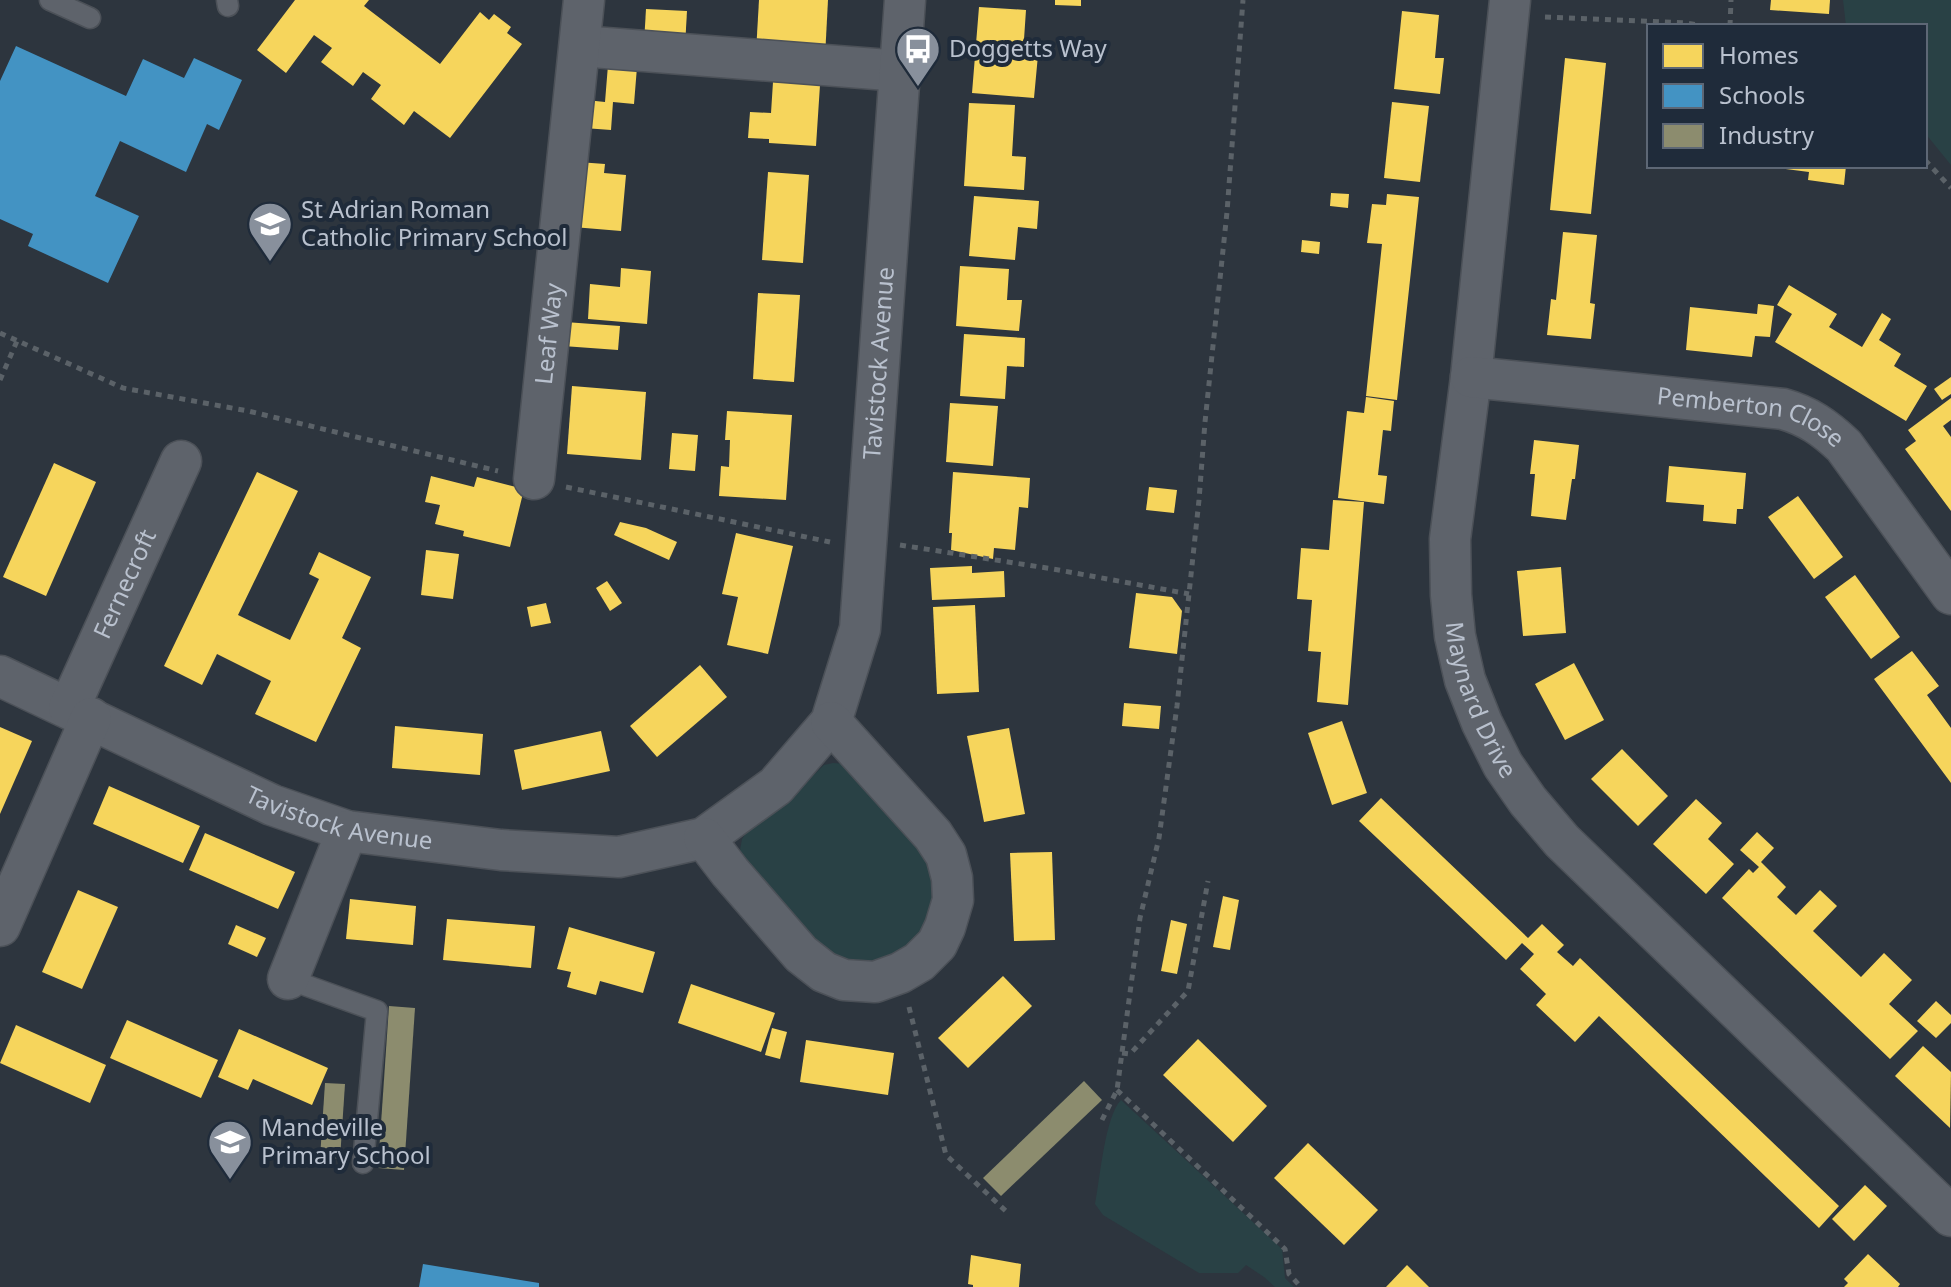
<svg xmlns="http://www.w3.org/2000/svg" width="1951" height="1287" viewBox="0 0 1951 1287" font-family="'Noto Sans',sans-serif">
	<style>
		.green { fill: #294145 }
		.homes { fill: #f6d55c }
		.schools { fill: #4393c3 }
		.industry { fill: #8c8c6e }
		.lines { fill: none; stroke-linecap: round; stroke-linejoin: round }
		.lane-casing { stroke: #4c5158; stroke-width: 23 }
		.street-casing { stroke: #4c5158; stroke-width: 43 }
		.path { stroke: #5b6268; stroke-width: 5; stroke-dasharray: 6 6; stroke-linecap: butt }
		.lane { stroke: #5e636b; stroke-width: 20 }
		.street { stroke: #5e636b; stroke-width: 40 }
		.labels { text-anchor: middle; stroke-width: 8; stroke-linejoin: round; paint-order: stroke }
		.poi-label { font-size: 24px; fill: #b9c1ce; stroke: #1f2b3a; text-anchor: start }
		.street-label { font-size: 24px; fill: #b9c1ce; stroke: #1f2b3a }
	</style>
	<rect width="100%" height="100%" fill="#2d353e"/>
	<g class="green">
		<path d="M1843,0h108v165l-26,-32v-107h-79z"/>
		<path d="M833,763l12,1 83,92 7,17 -2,41 -23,35 -43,18 -48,-13 -79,-92v-12l2,-11 6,-9 44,-34 32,-31z"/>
		<path d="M1121,1100l161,149 3,29 9,9h-19l-11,-10 -18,-12 -8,8h-39l-96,-58 -8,-11c5,-25 10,-88 26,-104z"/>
	</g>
	<g class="homes">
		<path d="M295,0h74l-5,6 76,58 40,-52 9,8 5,-6 17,13 -4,6 15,11 -72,94 -36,-27 -10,14 -33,-26 10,-14 -18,-13 -10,14 -32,-24 11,-14 -18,-13 -28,38 -29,-23z"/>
		<path d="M759,0h69l-3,57 -69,-5z"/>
		<path d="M1055,0h26v6l-26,-1z"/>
		<path d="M1771,0h59l-1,14 -59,-4z"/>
		<path d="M979,7l47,3 -3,44 15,1 -4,43 -62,-5z"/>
		<path d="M646,9l41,2 -2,35 -41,-3z"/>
		<path d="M1402,11l37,4 -4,43h9l-4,36 -46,-5z"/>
		<path d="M1565,58l41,5 -15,151 -41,-4z"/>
		<path d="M608,65l29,2 -3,37 -21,-2 -2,28 -27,-2 2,-28 19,2z"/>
		<path d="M773,82l47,3 -4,61 -47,-3v-4l-21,-1 2,-26 21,1z"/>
		<path d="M1392,102l37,4 -9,76 -36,-4z"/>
		<path d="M969,103l46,2 -3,51 14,1 -2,33 -60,-4z"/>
		<path d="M578,162l27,2 -1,9 22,2 -5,56 -48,-4z"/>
		<path d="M1778,166h68l-2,19 -36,-5 1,-8 -31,-4z"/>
		<path d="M768,172l41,3 -6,88 -41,-3z"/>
		<path d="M1331,193l18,1 -1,14 -18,-2z"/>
		<path d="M1387,194l32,3 -22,203 -31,-4 16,-152 -15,-1 5,-39 14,1z"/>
		<path d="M974,196l65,5 -2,28 -19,-2 -3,33 -46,-4z"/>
		<path d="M1563,232l34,3 -7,68 5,1 -4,35 -44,-4 4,-36 5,1z"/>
		<path d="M1302,240l18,2 -1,12 -18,-2z"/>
		<path d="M960,266l49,3 -2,31h15l-3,31 -63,-5z"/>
		<path d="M621,268l30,3 -4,53 -59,-5 2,-35 30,3z"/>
		<path d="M1789,285l48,29 -8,13 33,20 20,-34 9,6 -12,21 22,14 -7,12 33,20 -21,35 -131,-79 17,-28 -15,-9z"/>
		<path d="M758,293l42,2 -6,87 -41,-3z"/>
		<path d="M1758,304l16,2 -4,31 -15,-1 -3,21 -66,-7 4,-43 67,7z"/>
		<path d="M565,322l55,4 -2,24 -55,-4z"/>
		<path d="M964,334l61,4 -1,29 -17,-1 -2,33 -45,-3z"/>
		<path d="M1951,377v17l-9,6 -8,-11z"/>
		<path d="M572,386l74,6 -5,68 -74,-6z"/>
		<path d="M1366,397l28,4 -3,30 -8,-1 -5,45 9,1 -3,28 -46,-6 9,-87 17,2z"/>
		<path d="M1951,398v22l-8,6 8,11v74l-46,-62 11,-8 -8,-11z"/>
		<path d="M950,403l48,3 -5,60 -47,-4z"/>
		<path d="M727,411l65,4 -6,85 -67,-4 2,-30 8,1 1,-27h-5z"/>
		<path d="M672,433l26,2 -3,36 -26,-2z"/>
		<path d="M1534,440l45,5 -4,34h-3l-6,41 -35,-4 4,-42h-5z"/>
		<path d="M54,463l42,19 -50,114 -43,-19z"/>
		<path d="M1669,466l77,7 -3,36h-6l-1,15 -33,-3 1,-16 -38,-3z"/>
		<path d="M257,472l41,19 -60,124 52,25 29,-61 -10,-5 10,-22 52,25 -29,61 19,10 -45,94 -61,-28 16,-33 -54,-27 -15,31 -38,-19z"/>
		<path d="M953,472l77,6 -2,30 -9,-1 -4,43 -21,-2 -1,11 -42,-9 1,-17h-3z"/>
		<path d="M431,476l43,11 3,-10 47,12 -14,58 -47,-11 1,-5 -29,-7 5,-19 -15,-3z"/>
		<path d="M1149,487l28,3 -3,23 -28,-3z"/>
		<path d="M1798,496l45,61 -29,22 -46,-62z"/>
		<path d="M1333,500l31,2 -16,203 -31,-3 4,-50 -13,-1 4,-51 -15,-1 4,-51 28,2z"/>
		<path d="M620,522l26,6 31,14 -8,18 -55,-25z"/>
		<path d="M736,533l57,13 -25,108 -41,-9 11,-48 -16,-3z"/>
		<path d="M426,550l33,4 -6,45 -32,-4z"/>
		<path d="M972,566v7l32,-2 1,26 -73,3 -2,-32z"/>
		<path d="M1561,567l5,66 -43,3 -6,-65z"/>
		<path d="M1855,575l45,62 -29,22 -46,-62z"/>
		<path d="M607,581l15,22 -12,8 -14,-23z"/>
		<path d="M1136,593l36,4 10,14 -5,43 -48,-6z"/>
		<path d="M546,603l5,20 -20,4 -4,-20z"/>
		<path d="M975,605l4,87 -42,2 -4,-87z"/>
		<path d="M1912,651l27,35 -12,9 24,33v55l-77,-104z"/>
		<path d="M1574,663l30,57 -39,20 -30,-56z"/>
		<path d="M700,665l27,32 -70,60 -27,-31z"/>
		<path d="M1124,703l37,3 -2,23 -37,-3z"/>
		<path d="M1342,721l25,72 -35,12 -24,-72z"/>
		<path d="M395,726l88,8 -3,41 -88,-7z"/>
		<path d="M0,727l32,14 -32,73z"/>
		<path d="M1009,728l16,86 -41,8 -17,-86z"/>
		<path d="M601,731l9,40 -88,19 -8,-40z"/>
		<path d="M1622,749l46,47 -30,30 -47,-47z"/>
		<path d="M109,786l91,40 -17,37 -90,-39z"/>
		<path d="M1381,798l147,140 14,-14 22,21 -7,7 16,14 7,-8 259,248 -20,22 -220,-212 -24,26 -39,-37 10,-11 -26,-25 14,-15 -12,-11 -16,17 -147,-139z"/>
		<path d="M1696,799l26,24 -14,16 26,25 -28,30 -53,-50z"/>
		<path d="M1757,832l17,16 -13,14 25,25 -9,10 19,18 24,-25 17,16 -24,25 48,46 23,-24 28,27 -23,24 29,27 -28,28 -168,-161 27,-29 4,4 6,-6 -19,-17z"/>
		<path d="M205,833l90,39 -17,37 -89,-39z"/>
		<path d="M1052,852l3,88 -41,1 -4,-88z"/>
		<path d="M78,890l40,17 -36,82 -40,-17z"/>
		<path d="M1223,896l16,4 -9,50 -17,-3z"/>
		<path d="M350,899l66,7 -3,39 -67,-6z"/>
		<path d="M447,919l88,7 -4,42 -88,-8z"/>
		<path d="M1171,920l16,4 -10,50 -16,-3z"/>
		<path d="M236,925l30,13 -9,19 -29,-13z"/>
		<path d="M569,927l86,25 -12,41 -43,-12 -4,14 -29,-8 4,-15 -14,-3z"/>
		<path d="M1003,976l29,30 -64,62 -30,-30z"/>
		<path d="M691,984l84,29 -14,39 -83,-29z"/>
		<path d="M1936,1001l15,14v8l-15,15 -19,-17z"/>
		<path d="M127,1020l91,40 -17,38 -91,-40z"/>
		<path d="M16,1025l90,40 -16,38 -90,-40z"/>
		<path d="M772,1028l15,4 -7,27 -15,-4z"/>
		<path d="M239,1029l89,39 -16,37 -59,-26 -5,11 -30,-13z"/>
		<path d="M1198,1039l69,67 -34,36 -70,-67z"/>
		<path d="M806,1040l88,13 -6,42 -88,-13z"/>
		<path d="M1923,1046l28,26 -1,56 -55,-52z"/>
		<path d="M1308,1143l70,67 -34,35 -70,-67z"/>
		<path d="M1865,1185l22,21 -33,35 -22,-22z"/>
		<path d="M1868,1254l32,30 -2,3h-54l4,-4 -4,-4z"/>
		<path d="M971,1255l50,9 -2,23h-46v-2l-5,-1z"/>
		<path d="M1407,1265l22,22h-43z"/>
	</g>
	<g class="schools">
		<path d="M16,46l110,50 17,-37 41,19 10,-20 48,22 -23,50 -12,-6 -21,48 -66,-31 -25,55 44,20 -31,67 -80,-37 5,-12 -33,-15v-138z"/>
		<path d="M423,1264l116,19v4h-120z"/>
	</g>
	<g class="industry">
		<path d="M389,1006l26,2 -11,162 -26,-2z"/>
		<path d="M1084,1081l18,19 -101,96 -18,-18z"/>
		<path d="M325,1083l20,1 -5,75 -20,-1z"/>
	</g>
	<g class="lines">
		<g class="lane-casing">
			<g id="lane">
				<path d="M50,0l40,18"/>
				<path d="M227,0l1,6"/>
				<path d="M288,979l89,32 -14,152"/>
			</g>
		</g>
		<g class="street-casing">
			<g id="street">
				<path id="s1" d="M1510,0l-39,377 -21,162 1,56 4,41 10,44 17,43 21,42 25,36 34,40 389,375"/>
				<path d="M580,46l321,25"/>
				<path id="s2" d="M1471,377l312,32c25,7 42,19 61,37l107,148"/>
				<path id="s3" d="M534,479l50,-479"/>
				<path id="s4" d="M0,676l272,129 75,26 154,19 118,7 85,-19 72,-52 55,-64 29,-93 45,-629"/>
				<path id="s5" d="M69,708l112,-247"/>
				<path d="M704,838l26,34 71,82 23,18 20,8 31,2 25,-9 19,-11 18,-18 8,-17 8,-27 -1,-22 -6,-23 -13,-20 -102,-113"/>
				<path d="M0,926l91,-208"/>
				<path d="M288,979l59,-148"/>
			</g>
		</g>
		<g class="path">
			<path d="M1545,17l142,6 15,3"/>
			<path d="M1730,26l1,-26"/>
			<path d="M1925,160l26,28"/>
			<path d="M0,333l123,55 125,23 250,60"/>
			<path d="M0,380l17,-39"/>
			<path d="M566,487l264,55"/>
			<path d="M900,545l153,24 136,25"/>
			<path d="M909,1007l37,148 63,59"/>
			<path d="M1122,1053l8,1 58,-63 20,-110"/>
			<path d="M1117,1090l168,159 4,25 12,13"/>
			<path d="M1102,1120l15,-30 23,-172 19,-80 18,-132 22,-206 6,-78 22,-210 16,-212"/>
		</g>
		<use href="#lane" class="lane"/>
		<use href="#street" class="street"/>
	</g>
	<defs>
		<g id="bus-pin" transform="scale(2.3)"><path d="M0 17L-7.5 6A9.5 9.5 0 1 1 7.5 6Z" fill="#88909c" stroke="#1f2b3a"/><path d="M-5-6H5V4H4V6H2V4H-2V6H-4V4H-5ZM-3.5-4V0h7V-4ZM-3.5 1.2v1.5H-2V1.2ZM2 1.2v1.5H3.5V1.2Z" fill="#fff"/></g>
		<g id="school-pin" transform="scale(2.3)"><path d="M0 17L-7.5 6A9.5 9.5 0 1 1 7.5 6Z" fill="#88909c" stroke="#1f2b3a"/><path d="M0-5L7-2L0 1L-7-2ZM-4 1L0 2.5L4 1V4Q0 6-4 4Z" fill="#fff"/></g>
	</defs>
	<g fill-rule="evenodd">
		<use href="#bus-pin" x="918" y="49"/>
		<use href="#school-pin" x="270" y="224"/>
		<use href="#school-pin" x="230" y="1142"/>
	</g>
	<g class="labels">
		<g class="poi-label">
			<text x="949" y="57">Doggetts Way</text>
			<text x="301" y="218">St Adrian Roman<tspan x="301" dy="28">Catholic Primary School</tspan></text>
			<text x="261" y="1136">Mandeville<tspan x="261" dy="28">Primary School</tspan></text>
		</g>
		<g class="street-label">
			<text dy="8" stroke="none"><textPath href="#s3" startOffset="146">Leaf Way</textPath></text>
			<text dy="8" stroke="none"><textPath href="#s4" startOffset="1278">Tavistock Avenue</textPath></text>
			<text dy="8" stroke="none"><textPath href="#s2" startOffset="284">Pemberton Close</textPath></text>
			<text dy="8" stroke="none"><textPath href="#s5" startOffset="136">Fernecroft</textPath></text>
			<text dy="8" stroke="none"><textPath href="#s1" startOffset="708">Maynard Drive</textPath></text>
			<text dy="8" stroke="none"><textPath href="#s4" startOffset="370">Tavistock Avenue</textPath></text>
		</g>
	</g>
	<rect x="1647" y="24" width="280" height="144" fill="#1f2b3a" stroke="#5d6775" stroke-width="2"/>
	<rect x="1663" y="44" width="40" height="24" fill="#f6d55c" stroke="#5d6775" stroke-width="2"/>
	<text x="1719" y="64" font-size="24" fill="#b9c1ce">Homes</text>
	<rect x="1663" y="84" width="40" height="24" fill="#4393c3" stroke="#5d6775" stroke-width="2"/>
	<text x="1719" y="104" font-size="24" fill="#b9c1ce">Schools</text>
	<rect x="1663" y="124" width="40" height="24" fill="#8c8c6e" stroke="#5d6775" stroke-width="2"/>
	<text x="1719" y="144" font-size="24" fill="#b9c1ce">Industry</text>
</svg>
